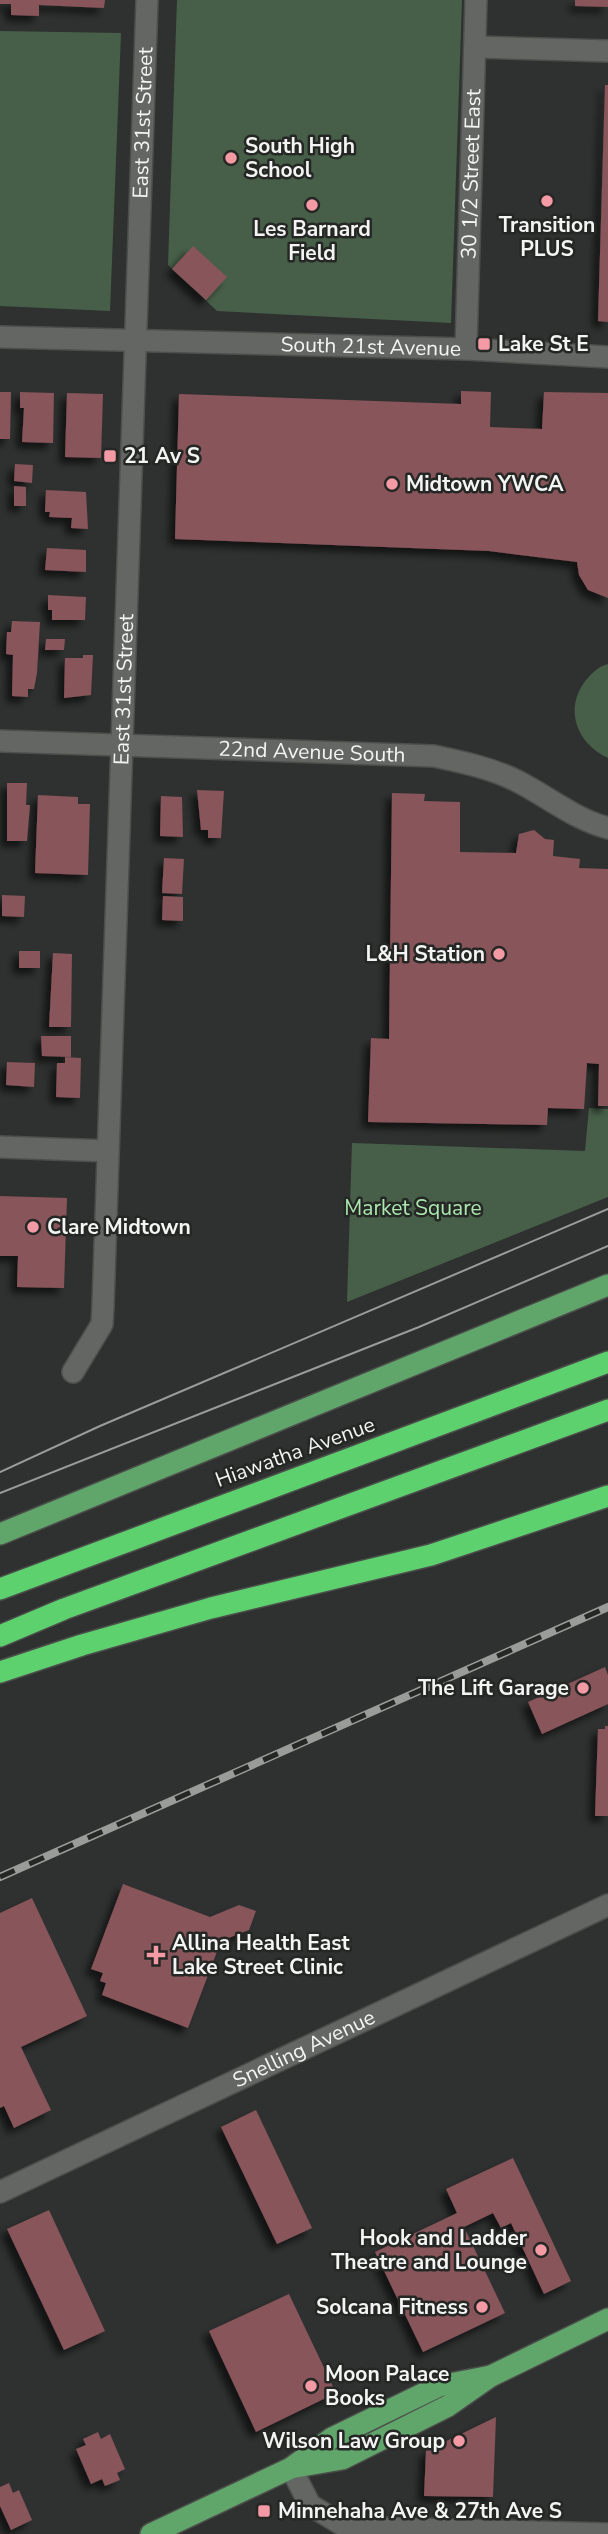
<svg xmlns="http://www.w3.org/2000/svg" width="608" height="2534" viewBox="0 0 608 2534" font-family="'Nunito Sans',sans-serif">
	<style>
		.green { fill: #475f49 }
		.building { fill: #87545a; filter: url(#shadow) }
		.lines { fill: none; stroke-linecap: round; stroke-linejoin: round }
		.minor-casing { stroke: #4c4e4c; stroke-width: 24 }
		.major-casing { stroke: #4c4e4c; stroke-width: 24 }
		.highway-casing { stroke: #4c4e4c; stroke-width: 24 }
		.minor { stroke: #636663; stroke-width: 21 }
		.major { stroke: #60a66a; stroke-width: 21 }
		.highway { stroke: #5ed16f; stroke-width: 21 }
		.tram { stroke: #9a9c9a; stroke-width: 2 }
		.rail-casing { stroke: #9a9c9a; stroke-width: 8 }
		.rail { stroke: #252725; stroke-width: 5; stroke-dasharray: 16; stroke-linecap: butt }
		.poi-dot { fill: #f49aa4; stroke: #252725; stroke-width: 2.5 }
		.labels { text-anchor: middle; stroke-width: 5; stroke-linejoin: round; paint-order: stroke }
		.street-label { font-size: 21px; fill: #f3f4f3; stroke: #252725 }
		.poi-label { font-size: 21px; font-weight: bold; fill: #f3f4f3; stroke: #252725; text-anchor: start }
		.park-label { font-size: 21px; fill: #abe8af; stroke: #252725 }
	</style>
	<defs>
		<filter id="shadow"><feDropShadow dx="-6" dy="6" stdDeviation="3.5" flood-color="#0009"/></filter>
	</defs>
	<rect width="100%" height="100%" fill="#2e312f"/>
	<g class="green">
		<path d="M177,0h285l-11,323 -234,-12 -49,-46z"/>
		<path d="M0,31l121,2 -11,278 -110,-5z"/>
		<path d="M608,664v94c-31,-14 -45,-49 -22,-78 6,-7 13,-14 22,-16z"/>
		<path d="M589,1108l19,1v88l-261,105 5,-159 233,8z"/>
	</g>
	<g class="building">
		<path d="M0,0h105l-1,8 -65,-3v11l-28,-1v-11h-11z"/>
		<path d="M575,0h33v7l-33,-1z"/>
		<path d="M605,85h3v237l-10,-1z"/>
		<path d="M193,246l34,31 -21,23 -34,-31z"/>
		<path d="M461,391l30,1 -1,35 52,2 2,-37 64,1v205l-20,-8 -9,-15 -2,-13 -88,-11 -314,-12 4,-145 282,10z"/>
		<path d="M0,392h11l-1,47h-10z"/>
		<path d="M20,392l34,1 -1,50 -31,-1 2,-34h-4z"/>
		<path d="M67,393l36,1 -2,64 -36,-1z"/>
		<path d="M15,464l18,1 -1,18 -18,-2z"/>
		<path d="M14,486l12,1v19h-12z"/>
		<path d="M46,490l40,2 2,37 -17,-1 1,-10 -23,-1 1,-5h-5z"/>
		<path d="M47,548l39,2v22l-41,-2z"/>
		<path d="M48,595l38,2 -1,23h-33v-10h-4z"/>
		<path d="M12,621l28,1 -3,51 -3,16h-6v8l-16,-1 1,-41 -7,-1 1,-22h4z"/>
		<path d="M46,639h19l-1,11h-19z"/>
		<path d="M83,655h10l-2,40 -27,3 1,-40h18z"/>
		<path d="M7,783h20l-1,22h4l-3,36h-20z"/>
		<path d="M197,790l27,1 -3,47h-13v-8h-7z"/>
		<path d="M392,793l33,1 -1,7 36,1v50l56,1 3,-19 15,-4 11,9 9,1 -1,16 27,3 -1,9 29,1v237h-10l1,-42 -12,-1 -3,46 -36,-1 -1,17 -179,-3 3,-84 18,1z"/>
		<path d="M38,795l40,2v7h12l-2,71 -53,-2z"/>
		<path d="M161,796l21,1 1,40 -23,-1z"/>
		<path d="M164,858l20,1 -2,35 -20,-1z"/>
		<path d="M2,895l23,1 -1,21 -22,-1z"/>
		<path d="M163,896l20,1v24l-21,-1z"/>
		<rect x="19" y="951" width="21" height="17"/>
		<path d="M53,953l19,1 -1,73h-22z"/>
		<path d="M41,1036h30v21l-29,-1z"/>
		<path d="M65,1057l16,1 -1,40 -24,-1 1,-34h8z"/>
		<path d="M7,1062l28,1 -1,24 -28,-2z"/>
		<path d="M0,1196l67,2 -3,90 -47,-1 1,-31h-18z"/>
		<path d="M605,1667l3,8v29l-66,30 -14,-32z"/>
		<path d="M605,1726h3v90h-13l3,-87h7z"/>
		<path d="M123,1884l87,33 29,-12 17,6 -7,19 -28,11 -33,87 -86,-33 4,-12 -6,-2 3,-8 -12,-4z"/>
		<path d="M32,1898l55,118 -66,31 30,63 -37,18 -10,-22 -4,2v-195z"/>
		<path d="M256,2110l56,118 -35,16 -56,-117z"/>
		<path d="M513,2158l58,123 -27,13 -33,-71 -10,5 -8,-15 -29,14 41,86 -82,39 -48,-100 82,-39 -11,-24z"/>
		<path d="M49,2210l56,121 -41,19 -57,-121z"/>
		<path d="M289,2294l47,99 -80,39 -47,-101z"/>
		<path d="M496,2417l-3,80 -69,-1 2,-45z"/>
		<path d="M98,2432l3,7 9,-5 15,35 -8,4 3,7 -15,6 -3,-7 -11,5 -15,-35 10,-4 -3,-6z"/>
		<path d="M9,2483l4,10 6,-3 13,30 -21,10 -11,-24v-19z"/>
	</g>
	<g class="lines">
		<g class="minor-casing">
			<g id="minor">
				<path d="M475,47l133,4"/>
				<path id="s1" d="M0,337l466,12 142,8"/>
				<path id="s2" d="M466,349l10,-349"/>
				<path id="s3" d="M0,741l434,15c28,6 57,12 83,25 30,15 57,38 91,47"/>
				<path d="M0,1147l108,4"/>
				<path id="s4" d="M73,1372l29,-48 1,-18 44,-1306"/>
				<path id="s5" d="M0,2192l608,-287"/>
				<path d="M291,2468l19,37 36,22 262,7"/>
			</g>
		</g>
		<g class="major-casing">
			<g id="major">
				<path d="M0,1534l608,-249"/>
				<path d="M296,2467l46,-8 106,-53 43,-30 117,-57"/>
				<path d="M151,2534l140,-66 41,-30 107,-52 52,-10"/>
			</g>
		</g>
		<g class="highway-casing">
			<g id="highway">
				<path d="M0,1589l608,-227"/>
				<path d="M0,1636l64,-27 544,-199"/>
				<path d="M0,1672l82,-27 129,-37 220,-53 177,-59"/>
			</g>
		</g>
		<use href="#minor" class="minor"/>
		<use href="#major" class="major"/>
		<use href="#highway" class="highway"/>
		<g class="tram">
			<path d="M0,1472l100,-46 508,-217"/>
			<path d="M0,1493l419,-166 189,-81"/>
		</g>
		<g class="rail-casing">
			<path id="rail" d="M0,1877l608,-270"/>
		</g>
		<use href="#rail" class="rail"/>
	</g>
	<g class="poi-dot">
		<circle cx="231" cy="158" r="7"/>
		<circle cx="547" cy="201" r="7"/>
		<circle cx="312" cy="205" r="7"/>
		<rect x="477" y="337" width="14" height="14" rx="3.5"/>
		<rect x="103" y="449" width="14" height="14" rx="3.5"/>
		<circle cx="392" cy="484" r="7"/>
		<circle cx="499" cy="954" r="7"/>
		<circle cx="33" cy="1227" r="7"/>
		<circle cx="583" cy="1688" r="7"/>
		<path d="M152.5 1944.5h7v7h7v7h-7v7h-7v-7h-7v-7h7z"/>
		<circle cx="541" cy="2250" r="7"/>
		<circle cx="482" cy="2307" r="7"/>
		<circle cx="311" cy="2386" r="7"/>
		<circle cx="459" cy="2441" r="7"/>
		<rect x="257" y="2504" width="14" height="14" rx="3.5"/>
	</g>
	<g class="labels">
		<g class="street-label">
			<text dy="7" stroke="none"><textPath href="#s4" startOffset="1258">East 31st Street</textPath></text>
			<text dy="7" stroke="none"><textPath href="#s2" startOffset="175">30 1/2 Street East</textPath></text>
			<text dy="7" stroke="none"><textPath href="#s1" startOffset="371">South 21st Avenue</textPath></text>
			<text dy="7" stroke="none"><textPath href="#s4" startOffset="691">East 31st Street</textPath></text>
			<text dy="7" stroke="none"><textPath href="#s3" startOffset="312">22nd Avenue South</textPath></text>
			<text transform="translate(295 1452) rotate(-20)" y="7">Hiawatha Avenue</text>
			<text dy="7" stroke="none"><textPath href="#s5" startOffset="336">Snelling Avenue</textPath></text>
		</g>
		<g class="poi-label">
			<text x="245" y="153">South High<tspan x="245" dy="24">School</tspan></text>
			<text x="547" y="232" text-anchor="middle">Transition<tspan x="547" dy="24">PLUS</tspan></text>
			<text x="312" y="236" text-anchor="middle">Les Barnard<tspan x="312" dy="24">Field</tspan></text>
			<text x="498" y="351">Lake St E</text>
			<text x="124" y="463">21 Av S</text>
			<text x="406" y="491">Midtown YWCA</text>
			<text x="485" y="961" text-anchor="end">L&amp;H Station</text>
			<text x="47" y="1234">Clare Midtown</text>
			<text x="569" y="1695" text-anchor="end">The Lift Garage</text>
			<text x="172" y="1950">Allina Health East<tspan x="172" dy="24">Lake Street Clinic</tspan></text>
			<text x="527" y="2245" text-anchor="end">Hook and Ladder<tspan x="527" dy="24">Theatre and Lounge</tspan></text>
			<text x="468" y="2314" text-anchor="end">Solcana Fitness</text>
			<text x="325" y="2381">Moon Palace<tspan x="325" dy="24">Books</tspan></text>
			<text x="445" y="2448" text-anchor="end">Wilson Law Group</text>
			<text x="278" y="2518">Minnehaha Ave &amp; 27th Ave S</text>
		</g>
		<g class="park-label">
			<text x="413" y="1215">Market Square</text>
		</g>
	</g>
</svg>
